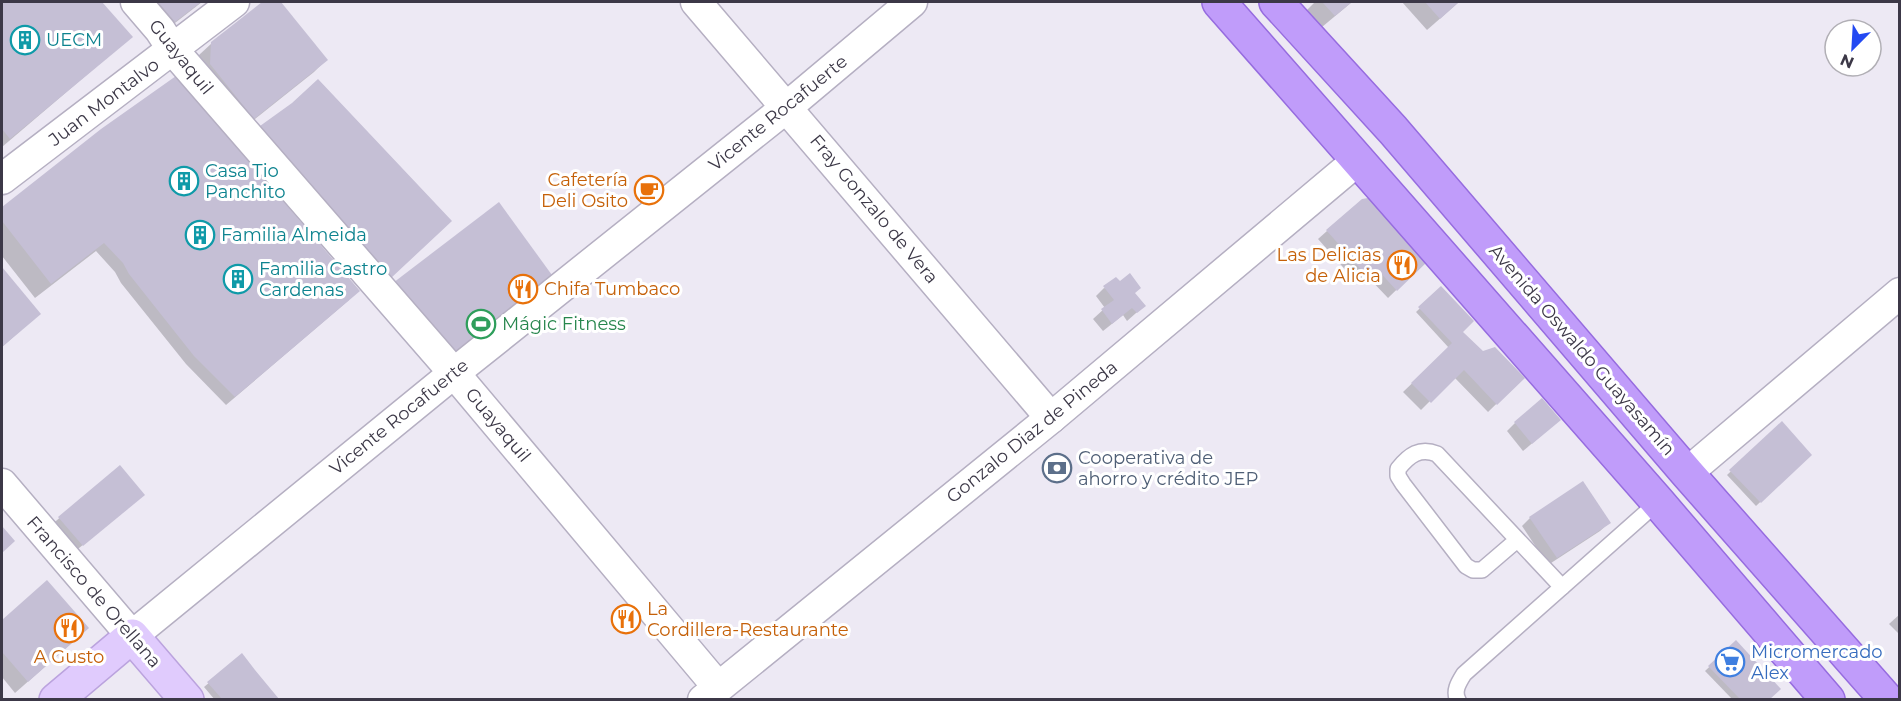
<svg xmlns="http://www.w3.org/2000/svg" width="1901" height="701" viewBox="0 0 1901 701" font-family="Montserrat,sans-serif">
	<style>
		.shadow { fill: #0003 }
		.building { fill: #c5bfd5 }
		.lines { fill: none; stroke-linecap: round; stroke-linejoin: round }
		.lane-casing { stroke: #b5afc2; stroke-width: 18 }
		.street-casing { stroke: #b5afc2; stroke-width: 33 }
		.secondary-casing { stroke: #bba3de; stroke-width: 36 }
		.primary-casing { stroke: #966cdf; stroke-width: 36 }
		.lane { stroke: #fff; stroke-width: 15 }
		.street { stroke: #fff; stroke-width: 30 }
		.secondary { stroke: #e0cbfd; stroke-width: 33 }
		.primary { stroke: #c09cfa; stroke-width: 33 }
		.labels { text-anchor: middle; stroke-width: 6; stroke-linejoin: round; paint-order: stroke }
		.culture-label { font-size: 18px; fill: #0d838f; stroke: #fff; text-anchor: start }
		.street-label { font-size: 18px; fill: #3c3847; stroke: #fff }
		.food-label { font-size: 18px; fill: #c56008; stroke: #fff; text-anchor: end }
		.leisure-label { font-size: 18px; fill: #27864d; stroke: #fff; text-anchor: start }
		.service-label { font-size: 18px; fill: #4e5e75; stroke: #fff; text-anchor: start }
		.shop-label { font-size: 18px; fill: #366cbe; stroke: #fff; text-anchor: start }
	</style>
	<rect width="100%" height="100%" fill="#ede9f4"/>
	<g class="shadow">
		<path d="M2,2h99l30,35 -129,110z"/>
		<path d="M136,2h66l-40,31z"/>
		<path d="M264,2h15l47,58 -12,12 -73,58 -43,-53 1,-22 13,-12z"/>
		<path d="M1315,2h37l-30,25 -15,-17z"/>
		<path d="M1402,2h57l-32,28z"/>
		<path d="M318,81l64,204 -129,-150 8,-8 32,-23z"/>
		<path d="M100,132l249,168 -123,105 -40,-41 -65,-81 -6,-11 -19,-21 -61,47 -33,-42v-47z"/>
		<path d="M1327,231l98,31 -37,36 -21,-22 -9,8 -40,-45z"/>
		<path d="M2,269l37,45 -37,33z"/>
		<path d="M1104,288l30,5 10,13 -17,15 -4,-6 -20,16 -10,-12 12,-11 -9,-12z"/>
		<path d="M1441,288l20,44 22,21 40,25 -35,34 -34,-35 -33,33 -18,-18 46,-44 -33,-36z"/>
		<path d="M1515,423l35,5 -27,23 -16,-20z"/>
		<path d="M1782,423l28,32 -54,51 -29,-31z"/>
		<path d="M120,467l14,36 -61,50 -23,-27z"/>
		<path d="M1530,518l79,5 -9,8 -52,34 -26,-39z"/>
		<path d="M47,582l28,58 -60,53 -13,-16v-55z"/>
		<path d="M1900,614v21l-11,-11z"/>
		<path d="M1736,642l43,47 -11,11h-35l-28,-29z"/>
		<path d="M242,655l13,17 22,28h-62l-11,-13z"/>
	</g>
	<g class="building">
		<path d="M2,2h100l31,35 -123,102 -8,-10z"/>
		<path d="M158,2h43l-26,20z"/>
		<path d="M262,2h19l47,58 -74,59 -44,-55 1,-22z"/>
		<path d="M1322,2h30l-17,14z"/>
		<path d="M1425,2h34l-19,17z"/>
		<path d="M176,76l184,215 -125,106 -41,-41 -65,-82 -6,-11 -19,-20 -53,41 -49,-63v-14l99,-78z"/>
		<path d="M318,79l134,142 -61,57 -131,-152 32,-23z"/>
		<path d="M1368,198l59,64 -30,29 -20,-22 -10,7 -41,-46 36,-31z"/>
		<path d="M499,202l58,80 -103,91 -65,-87z"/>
		<path d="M2,267l39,47 -39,33z"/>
		<path d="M1130,273l11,15 -6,5 11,13 -9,7 -5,-5 -20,16 -11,-15 13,-9 -11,-14 13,-9 4,4z"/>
		<path d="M1441,286l33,35 -11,11 20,19 12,-4 30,31 -28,27 -33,-35 -33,33 -20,-20 41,-40 -34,-36z"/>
		<path d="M1542,398l19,22 -29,24 -18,-22z"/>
		<path d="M1782,421l30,34 -51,48 -32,-33z"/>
		<path d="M120,465l25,30 -62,51 -25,-29z"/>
		<path d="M1583,481l28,42 -54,35 -28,-41z"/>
		<path d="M2,526l13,15 -13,12z"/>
		<path d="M47,580l42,48 -61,54 -26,-30v-32z"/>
		<path d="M1736,640l45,49 -11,10h-30l-32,-33z"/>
		<path d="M242,653l13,17 24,29h-57l-15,-17z"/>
	</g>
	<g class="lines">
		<g class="lane-casing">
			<g id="lane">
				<path d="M1517,540l-35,30h-9l-7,-4 -63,-82 -5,-8v-7c11,-14 22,-22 39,-15l125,133"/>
				<path d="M1458,700c-5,-9 1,-18 6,-26l194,-172"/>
			</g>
		</g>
		<g class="street-casing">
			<g id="street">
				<path d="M136,2l24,28 13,20 281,323 264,314"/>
				<path d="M696,2l355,416"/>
				<path d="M2,179l232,-177"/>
				<path d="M1687,473l213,-180"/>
				<path d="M2,484l130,152 322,-263 333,-266 125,-105"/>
				<path d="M703,700l348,-282 307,-258"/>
			</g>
		</g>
		<g class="secondary-casing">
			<path id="secondary" d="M56,700l76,-64 55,64"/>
		</g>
		<g class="primary-casing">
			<g id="primary">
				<path d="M1219,2l439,500 170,198"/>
				<path d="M1276,2l117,128 294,343 200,227"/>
			</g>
		</g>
		<use href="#lane" class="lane"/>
		<use href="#street" class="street"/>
		<use href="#secondary" class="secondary"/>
		<use href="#primary" class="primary"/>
	</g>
	<defs>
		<g id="building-ring" transform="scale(1.5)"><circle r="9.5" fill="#fff" stroke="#0f9aa8" stroke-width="1.5"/><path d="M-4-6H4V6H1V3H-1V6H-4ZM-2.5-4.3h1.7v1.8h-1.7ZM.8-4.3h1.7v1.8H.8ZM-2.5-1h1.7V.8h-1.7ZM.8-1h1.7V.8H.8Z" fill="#0f9aa8"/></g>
		<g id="cafe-ring" transform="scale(1.5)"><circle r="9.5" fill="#fff" stroke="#e8710a" stroke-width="1.5"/><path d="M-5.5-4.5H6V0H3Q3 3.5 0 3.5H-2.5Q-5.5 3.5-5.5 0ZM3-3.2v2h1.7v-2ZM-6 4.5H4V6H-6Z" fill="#e8710a"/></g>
		<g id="restaurant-ring" transform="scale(1.5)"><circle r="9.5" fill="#fff" stroke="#e8710a" stroke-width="1.5"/><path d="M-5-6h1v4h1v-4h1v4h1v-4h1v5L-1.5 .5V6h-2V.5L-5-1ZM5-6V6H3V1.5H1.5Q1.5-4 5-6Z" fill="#e8710a"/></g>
		<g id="stadium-ring" transform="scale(1.5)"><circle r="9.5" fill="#fff" stroke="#2e9e5b" stroke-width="1.5"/><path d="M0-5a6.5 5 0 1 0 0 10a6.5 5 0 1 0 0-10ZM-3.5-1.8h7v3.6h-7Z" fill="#2e9e5b"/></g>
		<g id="bank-ring" transform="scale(1.5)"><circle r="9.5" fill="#fff" stroke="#5c6f8a" stroke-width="1.5"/><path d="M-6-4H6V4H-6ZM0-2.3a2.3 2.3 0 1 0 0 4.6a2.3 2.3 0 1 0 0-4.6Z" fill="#5c6f8a"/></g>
		<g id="supermarket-ring" transform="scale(1.5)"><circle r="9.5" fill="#fff" stroke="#3f7fe0" stroke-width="1.5"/><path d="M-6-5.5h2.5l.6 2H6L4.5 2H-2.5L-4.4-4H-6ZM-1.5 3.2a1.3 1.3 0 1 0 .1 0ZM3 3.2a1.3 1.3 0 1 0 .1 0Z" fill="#3f7fe0"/></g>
	</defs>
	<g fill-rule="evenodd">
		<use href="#building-ring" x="25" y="40"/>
		<use href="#building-ring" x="184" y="181"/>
		<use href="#cafe-ring" x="649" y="190"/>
		<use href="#building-ring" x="200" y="235"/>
		<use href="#restaurant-ring" x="1402" y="265"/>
		<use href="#building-ring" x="238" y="279"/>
		<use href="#restaurant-ring" x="523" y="289"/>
		<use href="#stadium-ring" x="481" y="324"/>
		<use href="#bank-ring" x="1057" y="468"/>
		<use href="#restaurant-ring" x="626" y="619"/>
		<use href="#restaurant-ring" x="69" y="628"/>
		<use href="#supermarket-ring" x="1730" y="662"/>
	</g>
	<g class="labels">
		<g class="culture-label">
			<text x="46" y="46">UECM</text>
			<text x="205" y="177">Casa Tio<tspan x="205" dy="21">Panchito</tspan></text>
			<text x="221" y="241">Familia Almeida</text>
			<text x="259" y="275">Familia Castro<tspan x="259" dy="21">Cardenas</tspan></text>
		</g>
		<g class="street-label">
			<text transform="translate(181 57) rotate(51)" y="6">Guayaquil</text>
			<text transform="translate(104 102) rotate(-37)" y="6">Juan Montalvo</text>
			<text transform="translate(778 113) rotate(-39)" y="6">Vicente Rocafuerte</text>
			<text transform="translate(874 209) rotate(50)" y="6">Fray Gonzalo de Vera</text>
			<text transform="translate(1582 350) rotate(49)" y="6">Avenida Oswaldo Guayasamín</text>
			<text transform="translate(399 417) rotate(-39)" y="6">Vicente Rocafuerte</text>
			<text transform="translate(498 425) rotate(50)" y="6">Guayaquil</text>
			<text transform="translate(1032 432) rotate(-39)" y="6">Gonzalo Diaz de Pineda</text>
			<text transform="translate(94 592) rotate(49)" y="6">Francisco de Orellana</text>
		</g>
		<g class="food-label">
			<text x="628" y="186">Cafetería<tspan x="628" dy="21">Deli Osito</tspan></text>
			<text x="1381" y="261">Las Delicias<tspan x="1381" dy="21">de Alicia</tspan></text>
			<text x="544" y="295" text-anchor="start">Chifa Tumbaco</text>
			<text x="647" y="615" text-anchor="start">La<tspan x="647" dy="21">Cordillera-Restaurante</tspan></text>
			<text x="69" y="663" text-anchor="middle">A Gusto</text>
		</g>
		<g class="leisure-label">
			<text x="502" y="330">Mágic Fitness</text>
		</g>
		<g class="service-label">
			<text x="1078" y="464">Cooperativa de<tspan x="1078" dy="21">ahorro y crédito JEP</tspan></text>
		</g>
		<g class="shop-label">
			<text x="1751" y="658">Micromercado<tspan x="1751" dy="21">Alex</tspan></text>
		</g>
	</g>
	<rect width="1901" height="701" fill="none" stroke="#3c3847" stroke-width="6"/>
	<g transform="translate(1853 48) rotate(204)"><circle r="28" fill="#ffffff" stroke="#b1afb5" stroke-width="1.5"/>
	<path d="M0-4.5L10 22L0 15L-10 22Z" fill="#2349f2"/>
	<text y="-9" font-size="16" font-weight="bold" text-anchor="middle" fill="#3c3847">N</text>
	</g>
</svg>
